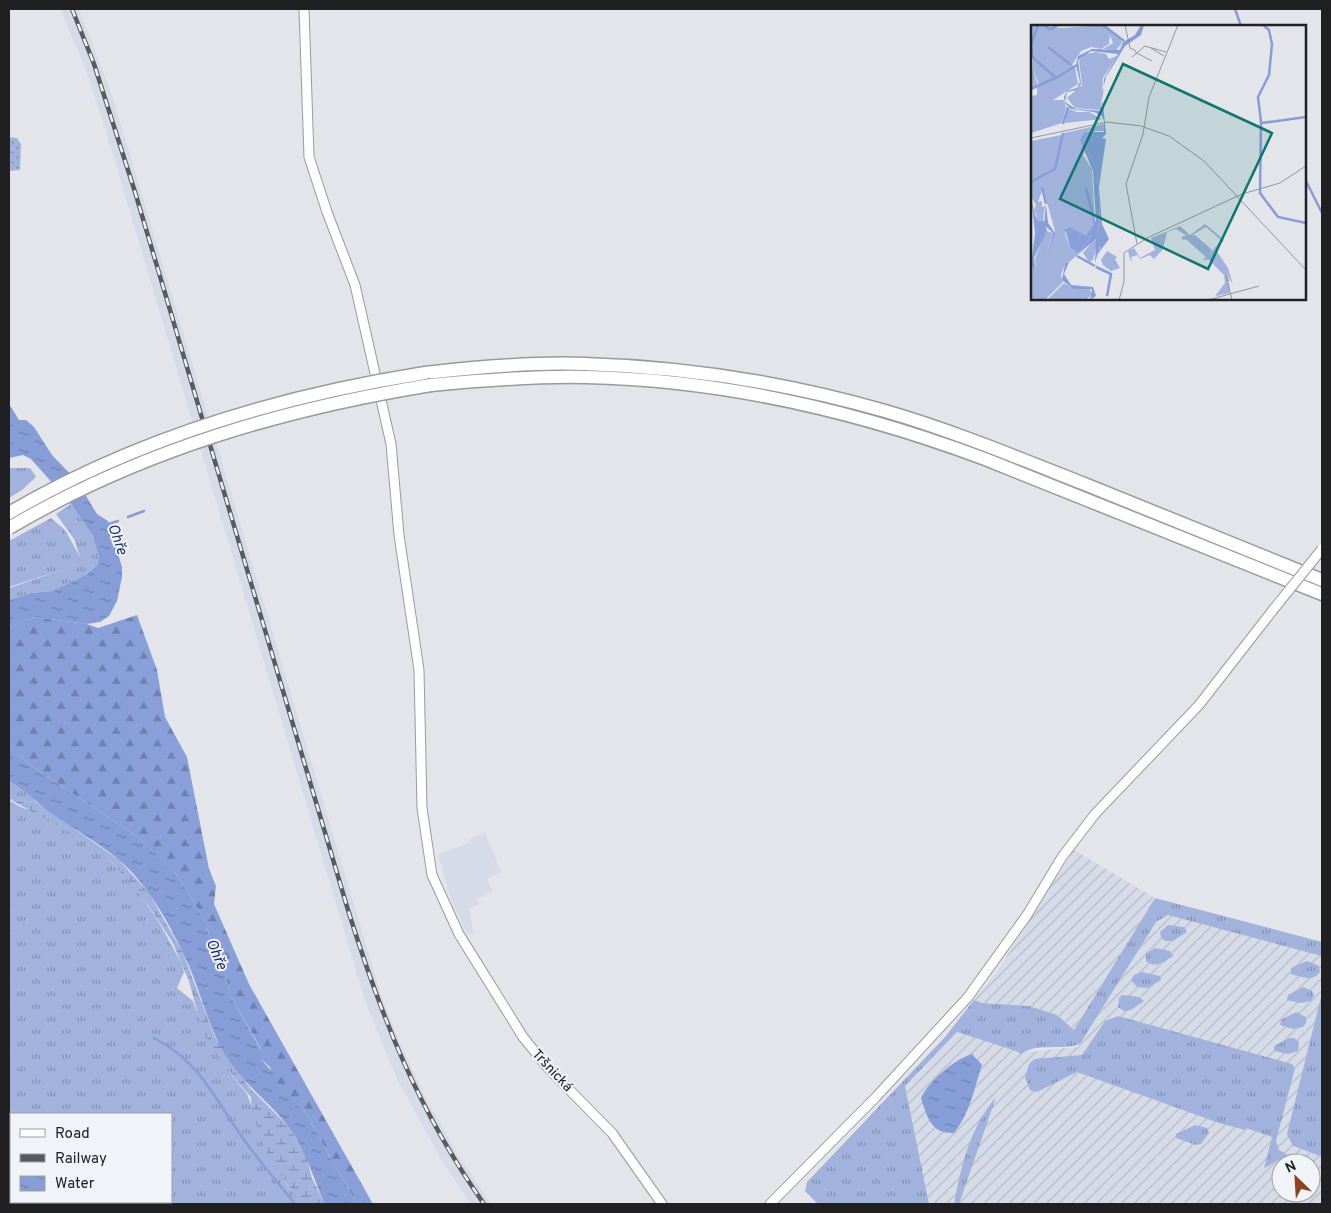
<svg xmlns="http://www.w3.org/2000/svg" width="1331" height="1213" viewBox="0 0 1331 1213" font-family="Overpass,sans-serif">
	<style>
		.built { fill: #d5dbe7 }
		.industrial { fill: url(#industrial-furrows); fill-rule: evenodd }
		.grass { fill: url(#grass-tufts); fill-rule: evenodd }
		.forest { fill: url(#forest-firs) }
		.wetland { fill: url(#wetland-marsh) }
		.garden { fill: url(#garden-dots) }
		.water { fill: url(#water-ripples) }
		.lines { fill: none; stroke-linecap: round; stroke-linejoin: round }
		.stream { stroke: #869dd7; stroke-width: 2.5 }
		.minor-casing { stroke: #989a9f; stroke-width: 11 }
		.highway-casing { stroke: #989a9f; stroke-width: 15 }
		.minor { stroke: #fff; stroke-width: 9 }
		.highway { stroke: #fff; stroke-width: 12 }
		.rail-casing { stroke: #595a5d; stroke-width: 4.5 }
		.rail { stroke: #f0f3f8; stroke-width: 2.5; stroke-dasharray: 8; stroke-linecap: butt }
		.minor-bridge-casing { stroke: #989a9f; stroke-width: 11; stroke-linecap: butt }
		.highway-bridge-casing { stroke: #989a9f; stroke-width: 15; stroke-linecap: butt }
		.minor-bridge { stroke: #fff; stroke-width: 9 }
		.highway-bridge { stroke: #fff; stroke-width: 12 }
		.labels { text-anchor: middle; stroke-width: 4; stroke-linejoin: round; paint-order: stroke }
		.street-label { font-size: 14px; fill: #202022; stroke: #f0f3f8 }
		.water-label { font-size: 15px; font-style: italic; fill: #192b6f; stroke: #f0f3f8 }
		.inset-river { fill: none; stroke: #869dd7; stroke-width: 2.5 }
		.inset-road { fill: none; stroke: #95969b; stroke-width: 1 }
		.view { fill: #0f766e; fill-opacity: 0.15; stroke: #0f766e; stroke-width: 2.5 }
		.inset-edge { fill: none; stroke: #202022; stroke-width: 2.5 }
	</style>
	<defs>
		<pattern id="industrial-furrows" width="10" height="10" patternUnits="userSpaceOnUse" patternTransform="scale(1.25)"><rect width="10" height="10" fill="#d5dbe7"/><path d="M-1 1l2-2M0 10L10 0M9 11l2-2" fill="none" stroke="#b7bcc6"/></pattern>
		<pattern id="grass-tufts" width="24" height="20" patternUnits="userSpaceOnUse" patternTransform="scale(1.25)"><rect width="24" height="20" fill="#a1b2dc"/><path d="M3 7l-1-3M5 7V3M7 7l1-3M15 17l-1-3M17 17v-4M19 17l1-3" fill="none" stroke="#8390b2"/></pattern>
		<pattern id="forest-firs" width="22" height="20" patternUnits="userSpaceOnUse" patternTransform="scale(1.25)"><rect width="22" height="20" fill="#889fd9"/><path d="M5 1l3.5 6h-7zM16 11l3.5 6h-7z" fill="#6f81b0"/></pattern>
		<pattern id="wetland-marsh" width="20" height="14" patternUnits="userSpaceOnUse" patternTransform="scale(1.25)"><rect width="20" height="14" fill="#a1b2dc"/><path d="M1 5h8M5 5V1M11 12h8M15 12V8" fill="none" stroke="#8390b2"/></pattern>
		<pattern id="garden-dots" width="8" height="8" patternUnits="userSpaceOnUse" patternTransform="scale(1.25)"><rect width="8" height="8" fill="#a1b2dc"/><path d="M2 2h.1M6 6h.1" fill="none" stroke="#8390b2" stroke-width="1.8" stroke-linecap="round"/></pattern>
		<pattern id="water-ripples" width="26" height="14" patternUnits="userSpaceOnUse" patternTransform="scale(1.25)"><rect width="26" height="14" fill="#869dd7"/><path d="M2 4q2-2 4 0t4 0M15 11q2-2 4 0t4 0" fill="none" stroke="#6d80ae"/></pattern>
	</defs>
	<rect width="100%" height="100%" fill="#e3e5eb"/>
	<g class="built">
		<path d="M60,9h19l34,89 268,897 20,50 25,53 32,57 33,49h-20l-27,-40 -47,-85 -32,-78 -261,-876 -19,-58z"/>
		<path d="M485,832l16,40 -14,7 6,12 -16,8 2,5 -10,5 5,26 -8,-3 -15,-33 -13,-44 32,-13v-3z"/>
	</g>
	<g class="industrial">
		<path d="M1074,850l81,48 -81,132 -17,-15 -28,-9 -47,-3 -8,-3 22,-27z"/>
		<path d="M1168,915l154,41v38l-29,153 29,10v47h-393l-25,-118 53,-54 70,20 51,-5 78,-125zM1281,1163h30v30h-30z"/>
	</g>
	<g class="grass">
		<path d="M9,468h21l6,9 -14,13 -13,8z"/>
		<path d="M71,504l22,32 6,22 -2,7 -10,9 -34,17 -22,2 -22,7v-12l59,-20 -59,19v-46l42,-23 14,12 15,27 -6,-18 -18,-25z"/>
		<path d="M9,781l16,8 11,13 -23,-1 -4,-3z"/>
		<path d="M9,800c5,3 11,7 17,9 7,2 15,2 22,6 66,38 99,80 133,148l3,9 -7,16 16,13 10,27 30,49 14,17 23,62 18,31 15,17h-294zM11,1114h160v88h-160z"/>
		<path d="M1155,898l167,44v14l-154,-41 -12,7 -76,122c-18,7 -43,-2 -59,10l-5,-3 -59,-19 -52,54 24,118h-111l-13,-13 2,-9 138,-145 29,-37 8,3 47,3 28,9 17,15z"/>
		<path d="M1168,925l16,2 3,5 -14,9h-8l-4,-4 -1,-5z"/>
		<path d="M1155,948l15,3 3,5c-9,6 -17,13 -27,5v-7z"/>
		<path d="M1307,961l12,5 1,6c-7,10 -19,5 -29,2v-6z"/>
		<path d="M1141,972l19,4 1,4 -13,8 -11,-1 -6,-7 3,-5z"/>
		<path d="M1303,987l9,4 2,4 -3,6 -11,2 -13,-3 1,-5z"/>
		<path d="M1322,993v164l-29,-11 -6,-12z"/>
		<path d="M1122,995l17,2 5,4 -13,9 -7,1 -6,-4 1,-9z"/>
		<path d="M1296,1012l10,5v6l-3,4 -10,2 -13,-4 1,-5z"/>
		<path d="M1118,1016l174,48 3,4 -19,73 3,9 9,5 -24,13 8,-31 -26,-9 -1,2 -26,-7 -142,-51 -40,20 -7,-2 -5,-13 4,-13 6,-5 47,-4 23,-34z"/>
		<path d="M1289,1038h5l5,4 -1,9 -10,3 -14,-3v-5z"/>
		<path d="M996,1097l-37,107h-5c7,-39 16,-76 42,-107z"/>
		<path d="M1195,1125l12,3 2,5 -8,11 -5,1 -20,-7v-4z"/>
	</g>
	<path class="forest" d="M137,615l20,55 8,47 22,40 22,112 7,17 -2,18 35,80 124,220h-16l-53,-93 -29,-27 -5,-17 -9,-8v-10l-31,-54 -5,-24 -14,-28 -5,-20 -28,-47 -39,-38 -109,-73 -21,-17v-121l25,-10 53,7 11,4z"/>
	<path class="wetland" d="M13,801l23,1 83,58 30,33 34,60 31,82 15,26 22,28 38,38 17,28 6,23 13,26h-25l-32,-48 -16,-43 -1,-16 -16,-18 -32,-46 -14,-52 -8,-18 -8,-20 -25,-38 -36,-43 -27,-21z"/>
	<path class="garden" d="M9,137l8,1 4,6 -1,26 -11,1z"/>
	<g class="water">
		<path d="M9,404l10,16h7l8,7 18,28 25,26 20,33 11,7 14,46v10l-5,24 -8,15 -9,6 -13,2 -53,-7 -25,10v-27l22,-7 22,-2 34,-17 10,-9 2,-7 -6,-22 -22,-32 -40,-45 -8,-4 -14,3z"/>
		<path d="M9,748l21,17 109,73 39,38 28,47 5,20 14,28 5,24 31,55v9l14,16 1,9 28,27 53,93h-32c-12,-25 -18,-52 -35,-75 -16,-23 -43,-42 -61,-68 -22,-33 -28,-72 -46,-108 -16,-33 -35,-68 -64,-93 -20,-17 -44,-30 -65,-45 -17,-11 -28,-25 -45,-34z"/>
		<path d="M972,1054l10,11c-8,24 -12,48 -28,68 -23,1 -27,-16 -33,-35 8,-17 32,-38 51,-44z"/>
	</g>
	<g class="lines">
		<g class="stream">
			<path d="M1235,9l6,17"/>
			<path d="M1305,179l17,34"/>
			<path d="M128,517l16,-6"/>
			<path d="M106,525l12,-4"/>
			<path d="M154,1038c44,23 57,54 84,93 17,26 38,49 57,73"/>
		</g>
		<g class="minor-casing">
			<g id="minor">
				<path d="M304,9l5,148 18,55 28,73 36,159 8,91 20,135 3,138 10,67 27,59 64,103 25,31 64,65 50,71"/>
				<path d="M770,1204l106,-107 92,-100 59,-82 35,-58 33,-43 104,-109 74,-95"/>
			</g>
		</g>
		<g class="highway-casing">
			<g id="highway">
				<path d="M425,373c53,-6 107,-11 159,-9 102,3 204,19 301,47 69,20 136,48 202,74 79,32 157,64 235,95"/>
				<path d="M431,385c51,-5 104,-9 155,-8 138,3 271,34 399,82l337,135"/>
			</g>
		</g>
		<use href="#minor" class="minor"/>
		<use href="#highway" class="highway"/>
		<g class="rail-casing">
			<path id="rail" d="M72,9l22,55 41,128 213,718c34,109 70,200 136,294"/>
		</g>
		<use href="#rail" class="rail"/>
		<g class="minor-bridge-casing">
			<path id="minor-bridge" d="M1273,610l49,-61"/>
		</g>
		<g class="highway-bridge-casing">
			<g id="highway-bridge">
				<path d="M9,513c128,-75 270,-117 416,-140"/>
				<path d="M9,528c130,-77 274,-119 422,-143"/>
			</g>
		</g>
		<use href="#minor-bridge" class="minor-bridge"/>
		<use href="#highway-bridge" class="highway-bridge"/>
	</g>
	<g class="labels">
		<g class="street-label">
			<text transform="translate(553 1070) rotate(47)" y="5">Tršnická</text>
		</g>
		<g class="water-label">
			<text transform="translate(118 539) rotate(71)" y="5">Ohře</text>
			<text transform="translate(217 954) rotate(67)" y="5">Ohře</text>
		</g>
	</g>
	<g transform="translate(1031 25)">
		<rect width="275" height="275" fill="#e3e5eb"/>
		<path d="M0,0l32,3 38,-3 17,10 4,8 -6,7 -13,-1 10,-6 -3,-8 -1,9 -8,5 -10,-2 -10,4 -9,14 3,2 3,17 -25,16h11l2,7 -4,16 -31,10v-37l6,-1v-8l21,-10 -19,8 -6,-16 5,17 -7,3 2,-30 19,16 -21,-19zM65,27l10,2 3,5 8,-3 -14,22 -2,32 -26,-2 -8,-10 15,-13 -3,-25 6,-6zM36,83l10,4h12l13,7 -37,4zM73,99l1,7h-10l-12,24 9,14 3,55 -9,11 -19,-8 -2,7 5,14 8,6 -13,10 -4,11 2,7 -18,18h-14v-35l5,8 -1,-14 11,-28 7,2 -6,19 8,-21 -12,-43 -5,14 4,-1v6l3,-1 -2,15h-4l-5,-11 2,-5 -5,-8v-56l30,-6v6l3,-8zM174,199l19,16 -8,10 12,18 5,17 -6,-11 3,19 -15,3 10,-13 -1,-8 -17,-17 14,-18 -15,-13 -17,10 -13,-8 -9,3 -4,17 -9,10 -4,-4 -10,4 -3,-4 -6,2 1,5 -2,-3 -2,-8 6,-3 6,10 15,-8 -4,-12 29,-12 10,9zM164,210l17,15 -5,10h-4l3,-3 -19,-17 -6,-1 2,-3zM63,215l4,1 -5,19 -4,2 -6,-9zM33,258l9,6 16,-2 3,8 -7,5h-38z" fill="#a1b2dc"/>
		<path d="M58,109l17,5 -7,48 3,37 7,15 -12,16 3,-8 -3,-13 3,-17 -3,-46 -14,-31zM0,172l4,18 4,6h5l3,10 -13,27 2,15 -5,-8 4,-32zM40,204l20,8 -12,16 -9,-5 -4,-18z" fill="#889fd9"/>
		<path d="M76,226l10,6 -2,2 5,9 -9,3 -8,-6 -2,-5z" fill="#a1b2dc"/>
		<path d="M110,0h3l-3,10 -16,11 -19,31 -4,16 4,41 -4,4 -13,-4 -6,6 14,31 3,46 -3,17 4,8 -6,21 1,-24 -27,23 -5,12 7,11 22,2 3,9 -6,4 2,-11h-19l-11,-9 3,-16 13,-10 -8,-6 -5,-18 4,-3 17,8 10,-13 -3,-51 -13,-31 5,-8h19v-11l-2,-5 -8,-4 -23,-3 -6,-6 -1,-6 -23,6 -10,-1 10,1 23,-6 3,-6 10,-3 3,-6 -4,-17 2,-9 14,-7 28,1 3,-8 12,-7zM60,26l27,3 -14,25 -2,32 -26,-2 -11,-7 2,-10 10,-2 4,-6 -3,-24zM40,204l20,8 -12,16 -9,-5 -4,-17zM15,179l2,19 7,10 -7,20 5,-20 -9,-8z" fill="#869dd7" fill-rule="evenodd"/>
		<path class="inset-river" d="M13,0l6,4 8,-4M72,0l21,16M232,0l6,5 3,14 -3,31 -11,22 3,25 -1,71 18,24 28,6M17,22l23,18M0,31l25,22 21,-13M1,31l-1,-11 7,-20M0,64l24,-11M231,98l44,-6M32,99l5,-17M0,157l24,-13 8,-36M11,162l4,17M55,163l9,36M46,231l18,10M65,242l15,7 -4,22"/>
		<path class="inset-road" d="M94,0l5,23 6,3M120,23l13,8M104,27l17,9M101,32l13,-11 21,6M0,113l76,-16 34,4 28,10 35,25 102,109M106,219l-11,-60 17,-50 6,-37 29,-72M198,256l-3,-6 6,25M88,275l5,-18v-29l23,-15 95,-44 38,-11 26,-17M177,275l51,-14"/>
		<path class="view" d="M92,39l149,69 -64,136 -148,-70z"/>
		<rect width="275" height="275" class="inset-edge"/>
	</g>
	<rect width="1331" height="1213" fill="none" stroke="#202022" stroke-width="20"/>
	<rect x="10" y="1113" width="162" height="90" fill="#f0f3f8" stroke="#9d9fa2"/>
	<rect x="20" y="1129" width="25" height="8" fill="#ffffff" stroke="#9d9fa2"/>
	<text x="55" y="1138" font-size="15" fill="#202022">Road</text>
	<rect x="20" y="1154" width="25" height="8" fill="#595a5d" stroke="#9d9fa2"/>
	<text x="55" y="1163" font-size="15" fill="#202022">Railway</text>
	<rect x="20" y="1176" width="25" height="15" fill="url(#water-ripples)" stroke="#9d9fa2"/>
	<text x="55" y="1188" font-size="15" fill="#202022">Water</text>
	<g transform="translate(1296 1178) rotate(335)"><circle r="24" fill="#f0f3f8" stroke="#9d9fa2"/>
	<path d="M0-4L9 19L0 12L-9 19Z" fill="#8c4521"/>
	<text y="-8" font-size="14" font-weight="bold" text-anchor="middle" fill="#202022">N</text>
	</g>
</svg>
